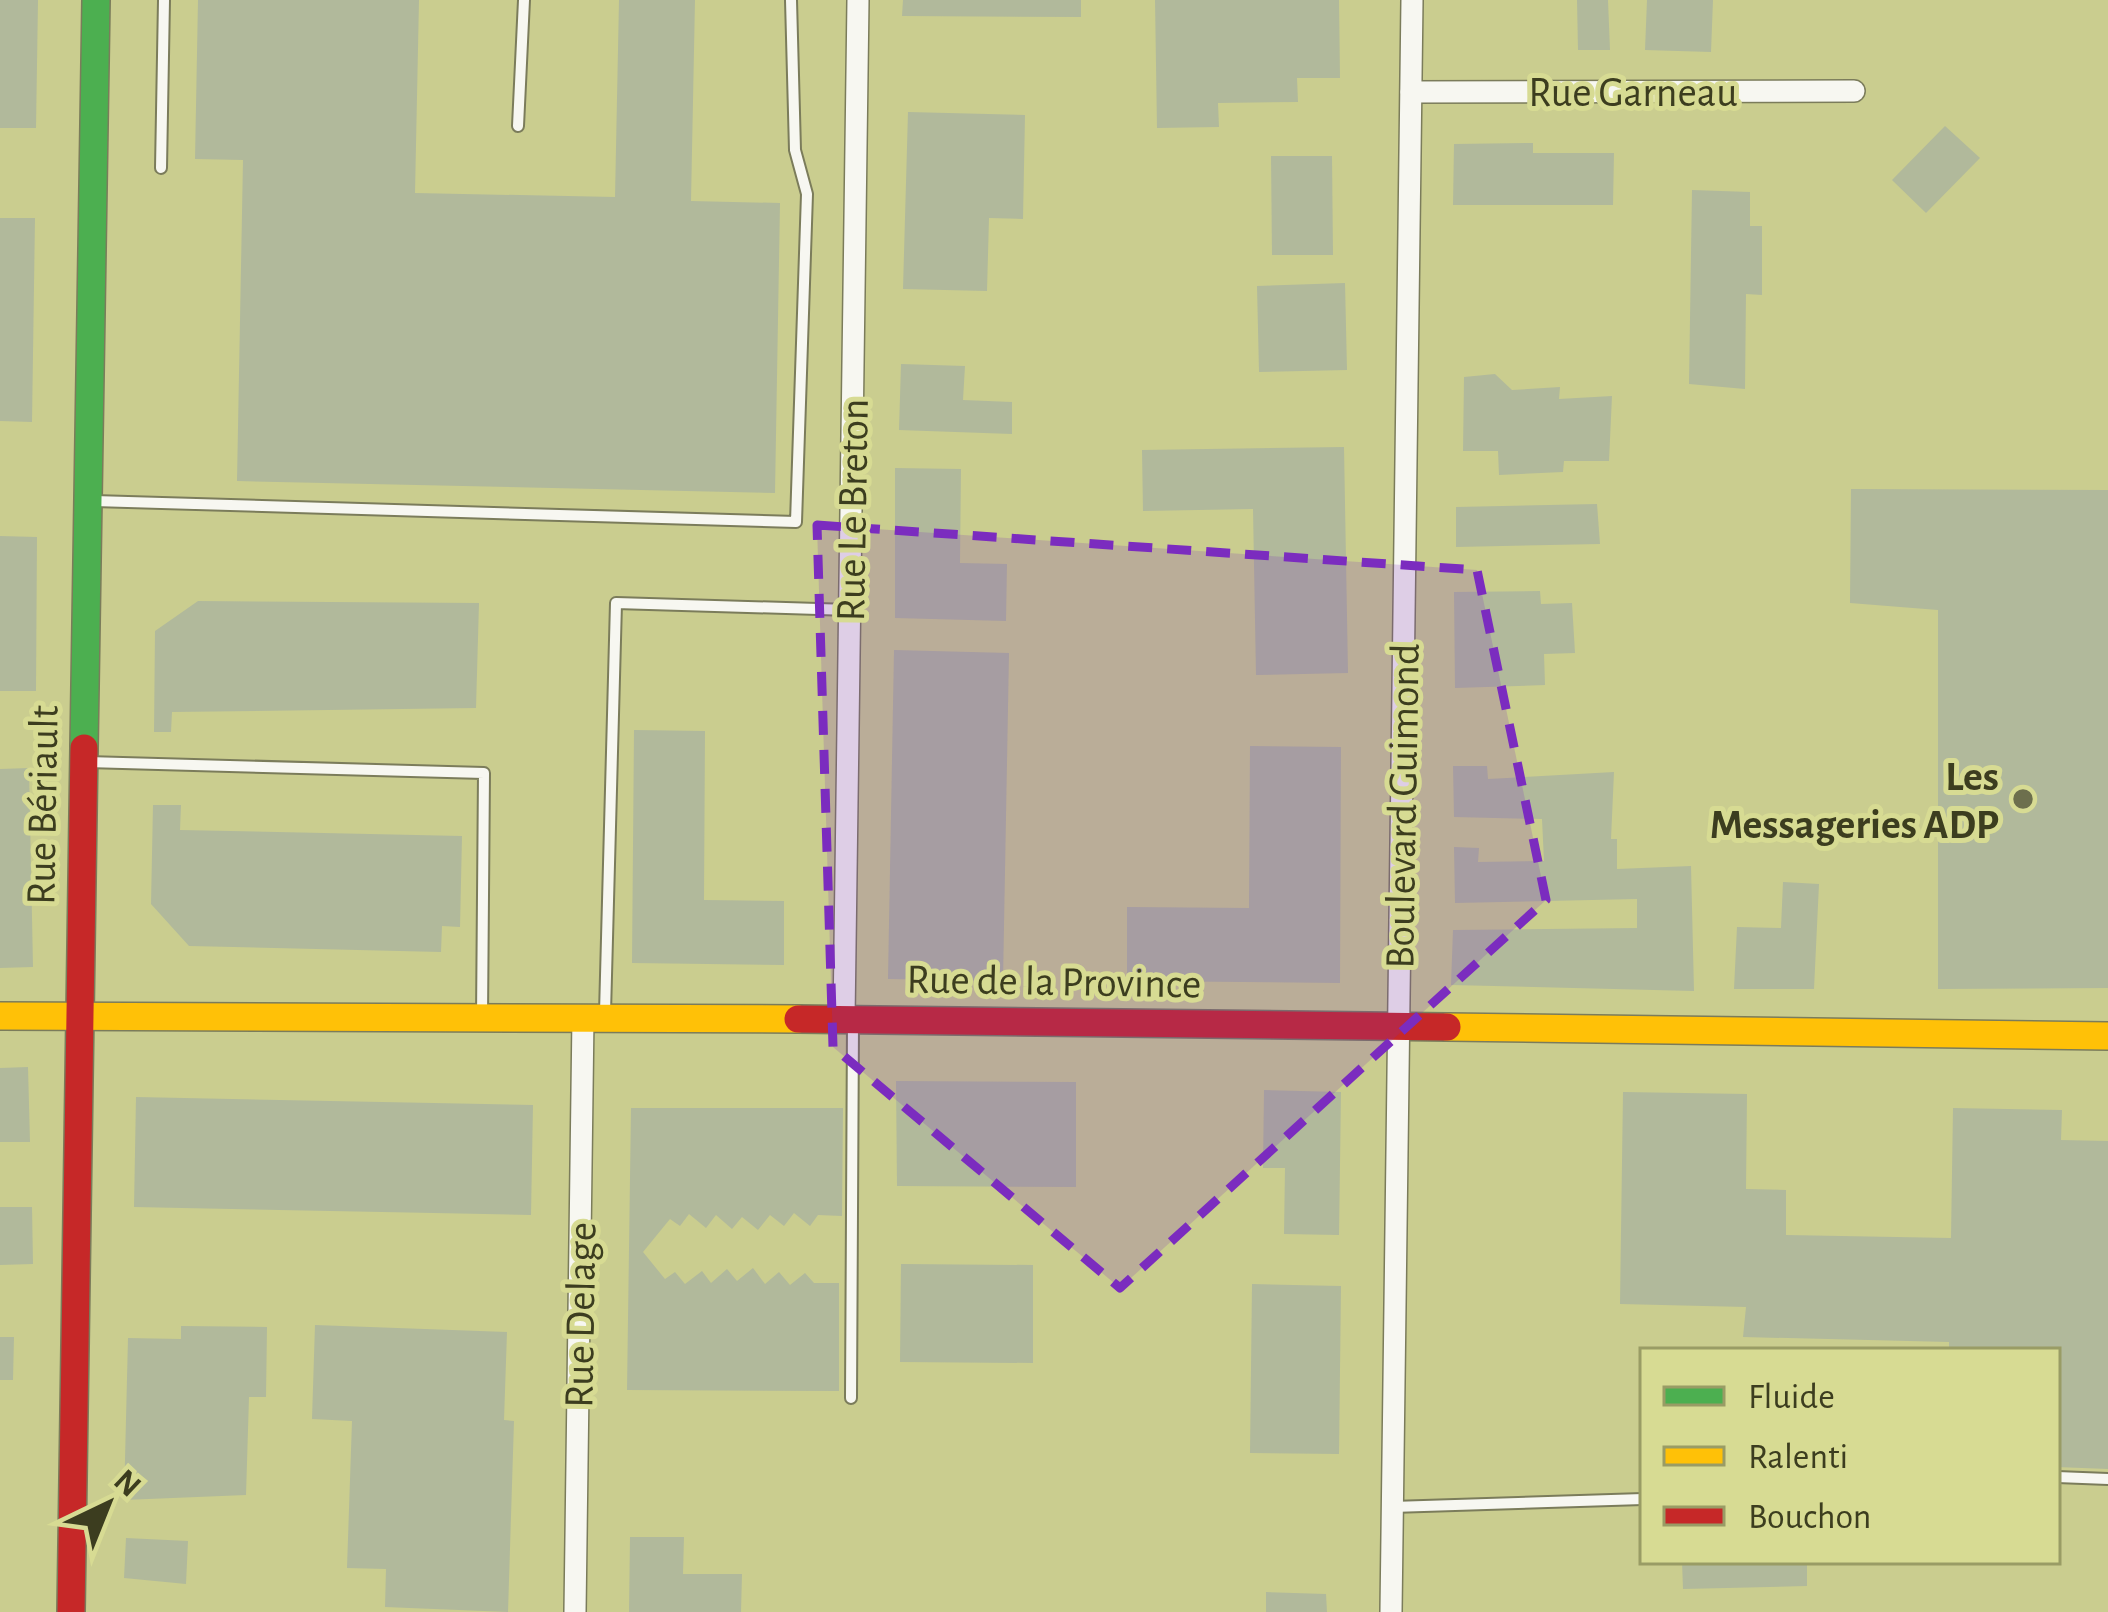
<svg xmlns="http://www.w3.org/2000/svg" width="2108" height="1612" viewBox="0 0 2108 1612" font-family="'Alegreya Sans',sans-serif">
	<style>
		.built { fill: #cacd8f; fill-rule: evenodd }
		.building { fill: #b1b99b }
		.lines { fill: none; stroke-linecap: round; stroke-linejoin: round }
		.lane-casing { stroke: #7b7c5b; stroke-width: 14 }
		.street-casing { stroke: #7b7c5b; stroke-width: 24 }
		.fast-casing { stroke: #7b7c5b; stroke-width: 30 }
		.slow-casing { stroke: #7b7c5b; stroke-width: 30 }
		.jam-casing { stroke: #7b7c5b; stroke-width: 30 }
		.lane { stroke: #f7f7f1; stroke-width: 10 }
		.street { stroke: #f7f7f1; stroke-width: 21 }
		.fast { stroke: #4caf50; stroke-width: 27 }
		.slow { stroke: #ffc107; stroke-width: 27 }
		.jam { stroke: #c62828; stroke-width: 27 }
		.marked { fill: #7b2cbf; fill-opacity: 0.2; stroke: #7b2cbf; stroke-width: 9; stroke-dasharray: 24 15; stroke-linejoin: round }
		.poi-dot { fill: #6d6f4d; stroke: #d7db93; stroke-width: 4.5 }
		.labels { text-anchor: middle; stroke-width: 10; stroke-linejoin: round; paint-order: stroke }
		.street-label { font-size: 42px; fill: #3c3d1f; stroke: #d7db93 }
		.poi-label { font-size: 42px; font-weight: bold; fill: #3c3d1f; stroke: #d7db93; text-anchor: end }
	</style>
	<rect width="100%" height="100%" fill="#c8cba3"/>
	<path class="built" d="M0,0h2108v1612h-2108zM1643,1351h414v210h-414z"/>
	<g class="building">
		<path d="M0,0h38l-2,128h-36z"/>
		<path d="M198,0h221l-4,193 200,4 4,-197h76l-4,201 89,2 -5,290 -538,-12 6,-321 -48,-1z"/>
		<path d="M903,0h178v17l-179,-1z"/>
		<path d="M1155,0h184l1,78h-43l1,24 -80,1 1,24 -62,1z"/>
		<path d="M1577,0h31l2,50h-32z"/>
		<path d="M1647,0h66l-2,52 -66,-2z"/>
		<path d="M908,112l117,3 -2,104 -34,-1 -2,73 -84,-2z"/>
		<path d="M1945,126l35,32 -54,55 -34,-33z"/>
		<path d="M1533,143v10h81l-1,52h-160l1,-61z"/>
		<path d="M1271,156h61l1,99h-61z"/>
		<path d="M1692,190l58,2v34h12v69l-16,-1 -1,95 -56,-5z"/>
		<path d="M0,218h35l-3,204 -32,-1z"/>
		<path d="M1345,283l2,87 -88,2 -2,-86z"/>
		<path d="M901,364l64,2 -2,34 49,2v32l-113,-4z"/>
		<path d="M1495,374l17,16 48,-3 -1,12 53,-3 -3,65h-45l-1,11 -64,3 -1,-24h-35l1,-74z"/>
		<path d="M1344,447l4,226 -92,2 -3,-166 -110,2 -1,-61z"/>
		<path d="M895,468l66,1 -1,94 47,1 -1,57 -111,-3z"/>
		<path d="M1851,489l257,1v498l-170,1v-379l-88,-7z"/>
		<path d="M1597,504l3,40 -144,3v-40z"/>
		<path d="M0,536l37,1 -1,154h-36z"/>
		<path d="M1540,591l1,13 31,-1 3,50 -31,1 1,31 -90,3 -1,-96z"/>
		<path d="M198,601l281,2 -3,105 -304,4 -1,20h-17l1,-101z"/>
		<path d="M894,650l115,3 -6,328 -115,-2z"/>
		<path d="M634,730l71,1 -1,169 80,1v64l-152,-2z"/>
		<path d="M1250,746l91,1 -1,236 -213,-2v-74l122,1z"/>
		<path d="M1453,766h34l1,13 126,-7 -3,67h6v30l74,-3 3,125 -243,-6 2,-55 184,-2v-29l-182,4 -1,-56 25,1 -1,14 66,-1 -2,-42 -88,-2z"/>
		<path d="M29,768l4,199 -33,1v-199z"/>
		<path d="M153,805h28l-1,25 282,6 -2,91 -18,-1 -1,26 -252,-6 -38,-42z"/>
		<path d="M1783,882l36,2 -5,105h-80l3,-62 44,1z"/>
		<path d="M28,1067l2,75h-30v-74z"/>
		<path d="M896,1081l180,1v105l-179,-1z"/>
		<path d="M1264,1090l77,2 -2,143 -55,-1 1,-66h-22z"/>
		<path d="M1623,1092l124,2 -1,95 40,1v45l165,3 2,-130 109,2 -1,30 47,1v328l-51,-2v-116h-108v-9l-206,-5 3,-30 -126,-3z"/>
		<path d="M136,1097l397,8 -2,110 -397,-8z"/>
		<path d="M631,1108h212l-1,108 -24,-1 -8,11 -16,-13 -10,13 -14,-11 -12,15 -16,-13 -10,12 -16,-14 -10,13 -17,-14 -9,12 -10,-7 -27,33 22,27 10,-7 10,12 17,-13 9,12 16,-14 10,12 16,-13 12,16 14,-12 11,13 15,-12 9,10h25v108l-212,-1z"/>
		<path d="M0,1207h32l1,57 -33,1z"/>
		<path d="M901,1264l132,1v98l-133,-1z"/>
		<path d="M1252,1284l89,2 -2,168 -89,-1z"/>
		<path d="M315,1325l192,7 -3,88 10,1 -6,191 -123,-5 1,-38 -39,-1 5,-147 -40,-2z"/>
		<path d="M181,1326l86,1 -1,70h-17l-3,98 -122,5 4,-162 53,1z"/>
		<path d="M0,1337h14l-1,43h-13z"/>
		<path d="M630,1537h54l-1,37h59l-1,38h-112z"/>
		<path d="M126,1538l62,3 -2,43 -62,-6z"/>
		<path d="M1682,1561h125v25l-124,3z"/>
		<path d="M1266,1592l60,2 1,18h-61z"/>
	</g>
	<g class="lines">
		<g class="lane-casing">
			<g id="lane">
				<path d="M518,126l6,-126"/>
				<path d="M161,168l3,-168"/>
				<path d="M94,501l702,21 11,-328 -12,-44 -4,-150"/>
				<path d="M87,762l397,11 -2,244"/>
				<path d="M605,1013l11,-410 234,7"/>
				<path d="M851,1398l2,-375"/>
				<path d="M2057,1477l51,2"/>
				<path d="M1392,1507l251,-8"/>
			</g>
		</g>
		<g class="street-casing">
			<g id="street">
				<path d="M1411,92l443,-1"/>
				<path d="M844,1019l14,-1019"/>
				<path d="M575,1612l8,-595"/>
				<path d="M1391,1612l21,-1612"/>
			</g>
		</g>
		<g class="fast-casing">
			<path id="fast" d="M84,748l12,-748"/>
		</g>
		<g class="slow-casing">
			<g id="slow">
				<path d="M0,1016l798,3"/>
				<path d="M1447,1027l661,9"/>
			</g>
		</g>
		<g class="jam-casing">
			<g id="jam">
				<path d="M798,1019l649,8"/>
				<path d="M71,1612l13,-864"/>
			</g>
		</g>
		<use href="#lane" class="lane"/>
		<use href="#street" class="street"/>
		<use href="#fast" class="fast"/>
		<use href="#slow" class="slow"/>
		<use href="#jam" class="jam"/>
	</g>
	<path class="marked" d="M817,525l660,45 69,330 -426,388 -287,-241z"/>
	<circle class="poi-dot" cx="2023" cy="799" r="12"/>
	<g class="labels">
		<g class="street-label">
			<text x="1633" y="106">Rue Garneau</text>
			<text transform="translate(851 510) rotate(-89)" y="15">Rue Le Breton</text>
			<text transform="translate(41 805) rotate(-89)" y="15">Rue Bériault</text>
			<text transform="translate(1401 806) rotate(-89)" y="15">Boulevard Guimond</text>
			<text transform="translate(1054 980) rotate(1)" y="15">Rue de la Province</text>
			<text transform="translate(579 1315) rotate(-89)" y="15">Rue Delage</text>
		</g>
		<g class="poi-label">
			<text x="1999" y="790">Les<tspan x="1999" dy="48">Messageries ADP</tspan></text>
		</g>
	</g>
	<rect x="1640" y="1348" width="420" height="216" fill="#d7db93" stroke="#999c65" stroke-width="3"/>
	<rect x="1664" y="1387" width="60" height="18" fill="#4caf50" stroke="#999c65" stroke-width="3"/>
	<text x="1748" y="1408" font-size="36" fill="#3c3d1f">Fluide</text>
	<rect x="1664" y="1447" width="60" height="18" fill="#ffc107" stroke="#999c65" stroke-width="3"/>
	<text x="1748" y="1468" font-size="36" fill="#3c3d1f">Ralenti</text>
	<rect x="1664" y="1507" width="60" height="18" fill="#c62828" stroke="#999c65" stroke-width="3"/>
	<text x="1748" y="1528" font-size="36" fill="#3c3d1f">Bouchon</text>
	<g transform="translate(108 1504) rotate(43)" stroke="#d7db93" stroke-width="9" paint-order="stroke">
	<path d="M0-9L21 45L0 30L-21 45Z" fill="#3c3d1f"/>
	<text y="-18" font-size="33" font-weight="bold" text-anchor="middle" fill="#3c3d1f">N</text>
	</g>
</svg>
